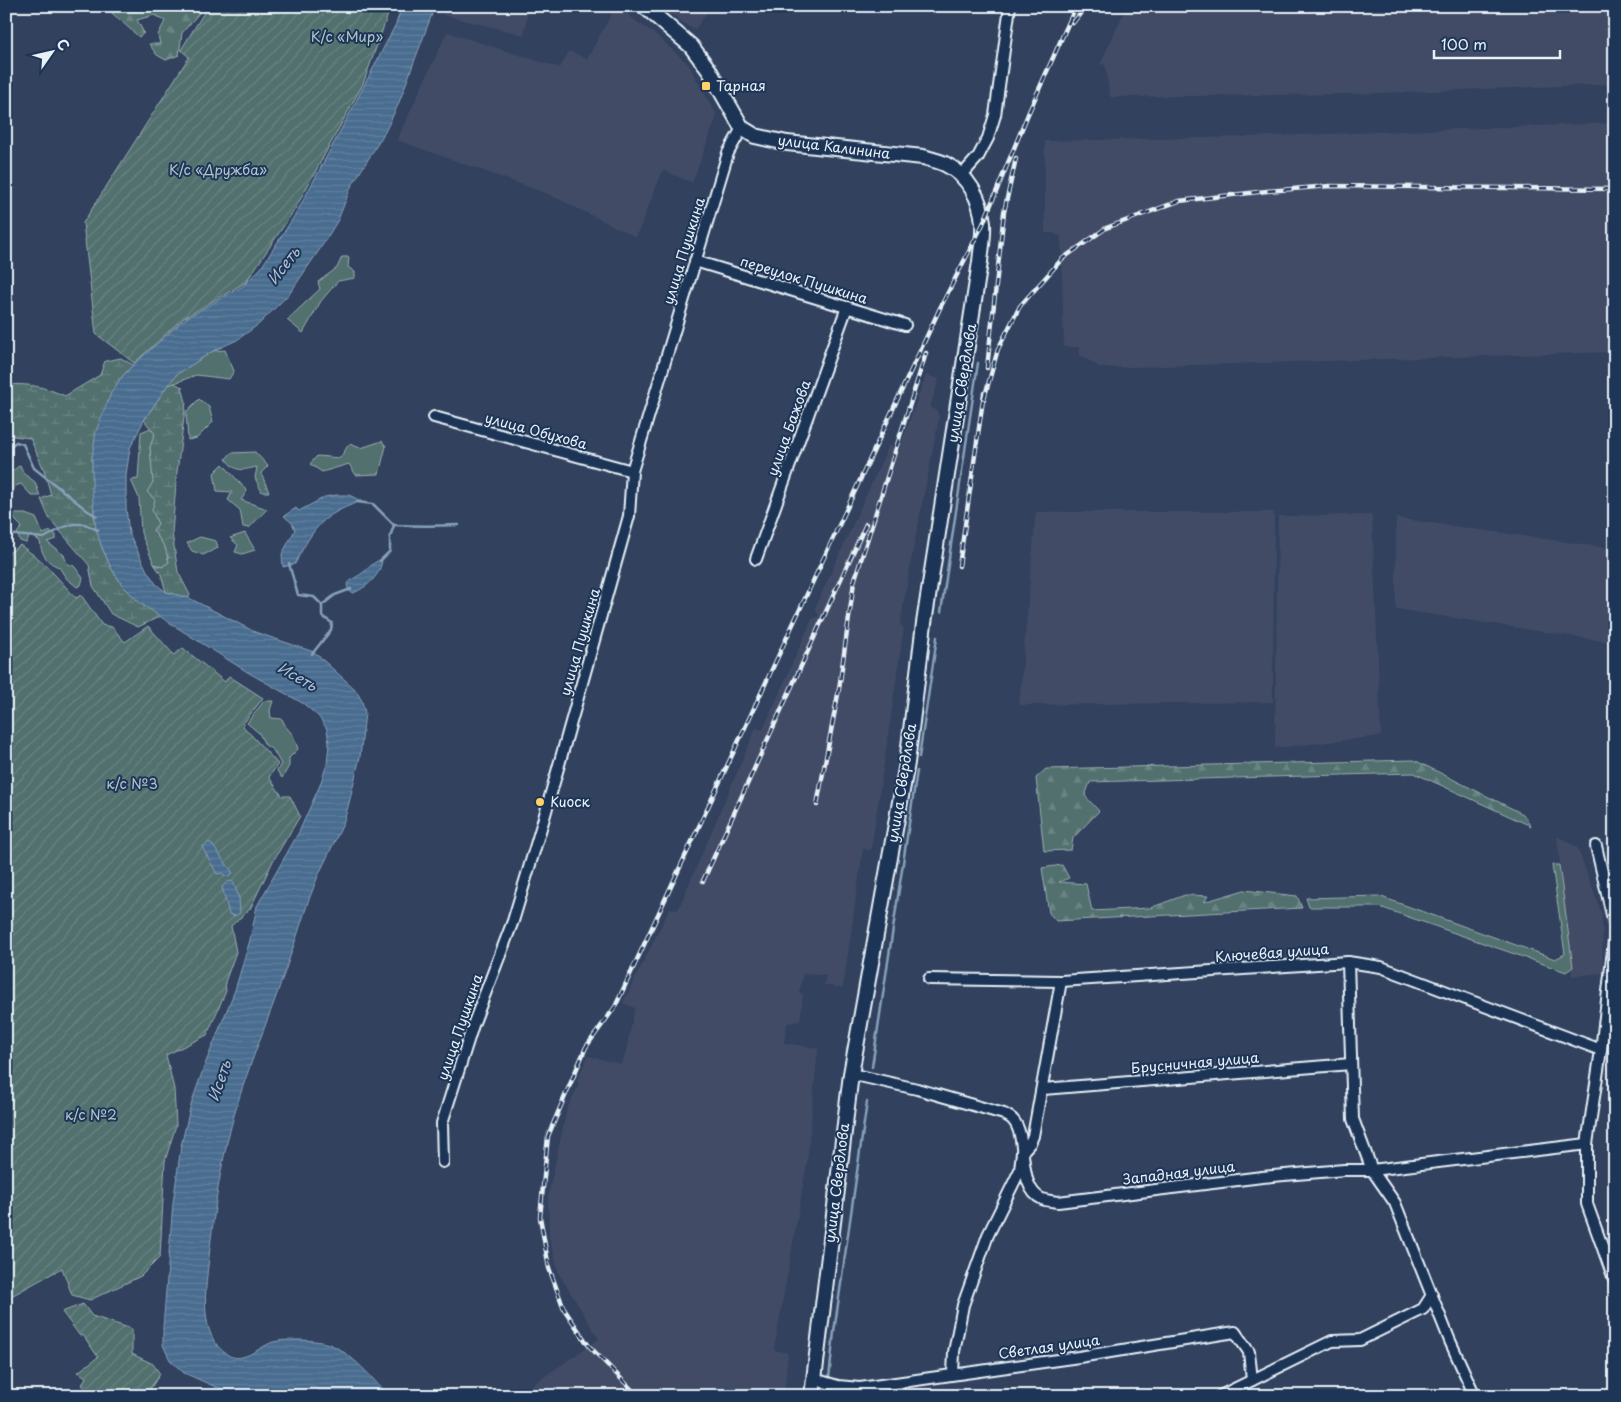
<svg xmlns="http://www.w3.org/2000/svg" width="1621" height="1402" viewBox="0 0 1621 1402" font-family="'Playpen Sans',sans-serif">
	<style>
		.built { fill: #424c66 }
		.grass { fill: #516f6e; stroke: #9cb0b3 }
		.forest { fill: url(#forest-firs); stroke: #9cb0b3 }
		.wetland { fill: url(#wetland-marsh); stroke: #9cb0b3 }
		.garden { fill: url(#garden-furrows); stroke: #9cb0b3 }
		.water { fill: url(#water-rules); stroke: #88a1b9 }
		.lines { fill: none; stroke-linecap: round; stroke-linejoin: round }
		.stream { stroke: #88a1b9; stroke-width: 2.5 }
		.minor-casing { stroke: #e8f1f8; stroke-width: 14 }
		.major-casing { stroke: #e8f1f8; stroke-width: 18 }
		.minor { stroke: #1d3557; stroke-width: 10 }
		.major { stroke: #1d3557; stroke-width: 14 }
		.rail-casing { stroke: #e8f1f8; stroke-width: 4.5 }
		.rail { stroke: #1d3557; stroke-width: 2.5; stroke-dasharray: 8; stroke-linecap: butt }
		.poi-dot { fill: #ffd166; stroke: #1d3557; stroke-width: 2 }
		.labels { text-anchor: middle; stroke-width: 4; stroke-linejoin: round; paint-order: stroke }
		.park-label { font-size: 14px; fill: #b3c4c8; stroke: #1d3557 }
		.poi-label { font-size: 14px; fill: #e8f1f8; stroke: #1d3557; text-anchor: start }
		.street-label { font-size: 14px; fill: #e8f1f8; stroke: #1d3557 }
		.water-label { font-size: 15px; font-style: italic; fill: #b0c2d3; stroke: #1d3557 }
	</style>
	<defs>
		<pattern id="forest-firs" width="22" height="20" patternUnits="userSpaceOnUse" patternTransform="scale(1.25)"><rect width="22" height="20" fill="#516f6e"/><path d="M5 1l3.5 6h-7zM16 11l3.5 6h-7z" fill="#6a8483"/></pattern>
		<pattern id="wetland-marsh" width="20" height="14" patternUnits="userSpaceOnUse" patternTransform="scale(1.25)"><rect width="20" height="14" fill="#516f6e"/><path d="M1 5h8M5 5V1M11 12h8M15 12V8" fill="none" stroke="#6a8483"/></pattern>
		<pattern id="garden-furrows" width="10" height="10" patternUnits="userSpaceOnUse" patternTransform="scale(1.25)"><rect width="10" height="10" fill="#516f6e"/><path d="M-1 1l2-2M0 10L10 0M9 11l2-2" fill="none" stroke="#6a8483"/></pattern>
		<pattern id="water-rules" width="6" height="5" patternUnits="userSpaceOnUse" patternTransform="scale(1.25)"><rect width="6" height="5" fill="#486c8f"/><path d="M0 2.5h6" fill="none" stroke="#6281a0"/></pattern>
	</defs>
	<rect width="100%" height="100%" fill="#31415e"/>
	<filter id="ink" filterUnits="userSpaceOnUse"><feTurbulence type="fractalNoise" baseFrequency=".02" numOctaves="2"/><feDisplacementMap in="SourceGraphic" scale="10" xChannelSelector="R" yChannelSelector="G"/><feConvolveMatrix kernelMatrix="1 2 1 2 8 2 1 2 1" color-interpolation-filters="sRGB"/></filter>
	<g filter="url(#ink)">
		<g class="built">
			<path d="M445,6h84l-5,29 -81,-20z"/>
			<path d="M616,6h5l6,5 2,5 27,19 32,29 29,52 -25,67 -29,-13 -27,67 -88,-43 -151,-54 50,-108 113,36 9,-17 18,8z"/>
			<path d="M660,6h52l-17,23 -6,-2z"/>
			<path d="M1127,6h488v78l-261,10 -244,3 -5,-33 -5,1z"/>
			<path d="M1615,123v229l-514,16 -21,-13 -1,-8h-15l-3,-110 -8,-4h-8v-92l201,-4z"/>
			<path d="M926,375l13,4 -9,28 7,4 2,7 -27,138 -12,69 4,3 -33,222 -8,-1 -20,139 -19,-3 2,-10 -23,-1 -4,19 4,1 -3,27 -13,2 -3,20 34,5 -11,115 -33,187 14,3 -4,43h-268l83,-57 -40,-65 -10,-37 -1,-41 19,-87 12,-25 -2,-4 11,-24 33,8 4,-9 10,-47 -12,-5 47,-95 8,2 78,-182 7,2 49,-111 7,-3 -4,-8 74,-163 10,5z"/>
			<path d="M1036,512h238l-1,190 -254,3z"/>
			<path d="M1372,515l9,221 -106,12 3,-232z"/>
			<path d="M1396,518l219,31v94l-219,-34z"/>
			<path d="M1557,836l20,11 25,67 1,59 -31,3z"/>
		</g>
		<g class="grass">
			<path d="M342,257h7l-1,10 7,5v6l-17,3 -17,20 -18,32 -16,-13 33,-31 -2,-7 19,-14z"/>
			<path d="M225,350l9,21 -5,8 -33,-4 -29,11 10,-12 36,-23z"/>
			<path d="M199,399l10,8 4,15 -16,16 -9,2 -2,-28z"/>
			<path d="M151,428l4,6 -5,13 6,53 -3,10 5,14 -5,6 12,17 4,15 -7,5 -8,-3 -13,-31 -2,-35 -8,-18 7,-1 3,-47z"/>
			<path d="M382,441l4,5 -7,28 -23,1 -7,-11 -27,8 -12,-8 7,-8 23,2 9,-14 12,4z"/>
			<path d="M255,452l13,14 -7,7 8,19h-7l-7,-14 2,-11c-15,3 -21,6 -31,-8l5,-6z"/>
			<path d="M223,464l24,27 -6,9 26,9 -18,19 -6,-1 -3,-17 -12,-10 4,-8 -15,-1 -3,-18z"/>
			<path d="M20,465l4,9 11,8 5,14h-8l-11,-12 -6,2 -5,15 -4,2v-31l8,-2z"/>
			<path d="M12,514h13l11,4 7,16 8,-3 5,4v4l-9,3 17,13 3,9 7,2 9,12 -2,7 -4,2 -11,-9 -7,-11c-12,-4 -18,-13 -19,-26l-10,-6 -4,8 -6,-2 -3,-8 5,-6 -7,-7z"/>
			<path d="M245,533l10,17 -13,4 -7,-2 3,-7 -8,-7z"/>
			<path d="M200,537l16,4 2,7 -15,7 -11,-4 -5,-8z"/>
			<path d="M264,701h9l-3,9 1,8 11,1 4,8 7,8 5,14 -9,9v8l-7,12 -5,-7 4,-7 -8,-14 -8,-5 -6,-12 -12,-10z"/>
			<path d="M1552,865h7l14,102 -7,5 -186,-65h-71l-3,-9 73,-2 176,63 10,-5z"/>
		</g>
		<g class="forest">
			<path d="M114,6h91l-23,27 -3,22 -13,5 -9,-5 -8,-11h11l-2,-9 7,-14 -11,-6 -17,5 7,13 -5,4 -27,-24z"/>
			<path d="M1414,760l109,54 8,12 -117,-53 -324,9 -5,14 14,15 -26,27 -2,12 -27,1 -8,-73 10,-9z"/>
			<path d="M1062,865l7,13 -10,4 27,2 6,27 58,-3 35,-13 23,1 -4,6 40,-12 53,6 5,12 -246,13 -7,-8 -7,-45z"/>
		</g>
		<g class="wetland">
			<path d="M121,358l12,7 -13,14 -28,79 2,58 7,29 10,23 12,18 17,17 21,13 -23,11 -27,-13 -18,-28 -4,-21 -40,-47 -8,-19 10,-4 -7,-25 -14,-32 -24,-3v-50c23,-2 39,2 59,11l35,-21 5,-14z"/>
			<path d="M174,383l8,4 4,15 -9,70 -5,61 6,39 12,23 -2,3 -22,-6 -5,-18 -7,-10 8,3 7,-5 -4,-15 -12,-17 5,-6 -6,-14 3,-10 -8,-8 6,-10 -3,-35 5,-13 -11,-14 23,-34z"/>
		</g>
		<g class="garden">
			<path d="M208,6h183l-28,78 -68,125 -49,73 -62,36 -50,45 -38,-29 -13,-111 106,-166 -8,-7z"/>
			<path d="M20,545l23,17 33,36 5,-3 21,30 10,2 13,15 23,-16 26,29 9,-7 42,34 4,-6 34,22 -21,27 36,39 -9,13 13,19h8l10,20 -27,45 -23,48 -19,17 5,26 -11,30 1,9 -19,44 -41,20 8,34 2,36 -11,36 -5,96 -19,19 -51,24 -18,-5 -10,-27 -56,31v-744z"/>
			<path d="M83,1304l9,12 40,13v25l21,10 7,10 -10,15 -2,7h-64l4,-6 -6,-5 4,-8 -8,-5 20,-15 -15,-22 -3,1 -18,-24z"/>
		</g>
		<g class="water">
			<path d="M402,6h33l-37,99 -13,27 -34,55 -13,33 -18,29 -30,44 -31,31 -22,16 -24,11 -20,13 -16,10 -10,12 -23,34 -14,28 -4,27v33l3,25 18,38 9,13 10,8 23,6 66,34 59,20 41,37 7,12 3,12 -5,44 -11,46 -6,21 -25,52 -10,26c-14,44 -29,88 -46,132 -11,29 -22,58 -30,89 -12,44 -18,88 -23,134 -3,30 -12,79 19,98 15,9 31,-8 45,-13 8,-2 17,-2 26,-2 10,0 20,1 30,4 21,8 45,35 59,52h-58l-15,-8 -68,5 -29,-5 -34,-15 -14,-13 -7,-15v-17l10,-125 8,-57 10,-42 13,-37 31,-77 15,-50 7,-34 42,-74 21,-47 7,-21 2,-20 -2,-15 -8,-12 -15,-13 -55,-31 -73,-46 -36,-24 -17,-17 -12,-18 -10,-23 -5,-16 -4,-37v-34l4,-27 15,-38 9,-14 13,-14 52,-46 58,-33 18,-18 36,-56 55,-103 44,-85z"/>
			<path d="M336,495h13l12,6c-10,4 -21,8 -30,14 -17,11 -27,31 -36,49l-12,3 -1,-13 13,-24 -3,-7 -8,-7 12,-8 3,3 26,-14z"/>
			<path d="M382,559c-1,16 -14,28 -29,34l-4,-2 -2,-6c4,-6 8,-7 14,-11 9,-6 10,-11 21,-15z"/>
			<path d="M210,842l23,31 -6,4 -5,-4 -5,1 -15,-27z"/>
			<path d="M233,881l6,17 1,15 -5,3 -6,-2 -7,-27 5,-5z"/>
		</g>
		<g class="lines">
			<g class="stream">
				<path d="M6,442l5,10 -5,6"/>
				<path d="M9,447l7,-5 7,2 11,24 54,43 9,5"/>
				<path d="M357,502l16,2 21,21c22,1 43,1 65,0"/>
				<path d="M6,534l38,4 20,-11 10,-3h10l14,6"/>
				<path d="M380,561l10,-10v-14l4,-12"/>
				<path d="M289,564l9,31 16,2 8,8"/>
				<path d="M941,612l37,-249"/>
				<path d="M312,654l19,-24 1,-7 -10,-7v-11l13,-10 16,-6"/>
				<path d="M919,757l18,-120"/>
				<path d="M872,1067l45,-296"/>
				<path d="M829,1378l5,-46 33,-230"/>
				<path d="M828,1396v-4"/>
			</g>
			<g class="minor-casing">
				<g id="minor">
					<path d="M962,175l16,-18 10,-19 7,-23 15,-109"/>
					<path d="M695,261l210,64"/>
					<path d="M434,417l198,54"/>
					<path d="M756,559l91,-252"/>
					<path d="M1596,846l19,82"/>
					<path d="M1615,933l-14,117 -14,94v60l28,78"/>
					<path d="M1348,962l5,157 19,51 23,33 55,138 25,55"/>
					<path d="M929,979l132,2 287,-19 33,5 220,83"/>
					<path d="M851,1074l66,15 87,25c3,2 7,3 9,6 16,17 3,67 29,79 5,2 11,2 16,3l204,-25 82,-7h28l215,-26"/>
					<path d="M1043,1089l308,-25"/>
					<path d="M443,1162l-1,-39 31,-98 40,-104 31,-103 85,-302 3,-45 96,-318 14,-25"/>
					<path d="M953,1374l1,-22 9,-47 25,-70 32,-65 2,-18 8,-9 3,-7 28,-155"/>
					<path d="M814,1379l24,7 22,2 219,-31 156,-25 14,20 3,28"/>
					<path d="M1220,1396l112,-55 28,-1 63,-31 9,-14"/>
				</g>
			</g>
			<g class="major-casing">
				<path id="major" d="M644,6l47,40 18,24 33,58 13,8 32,7 136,14c7,2 16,4 22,7 23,11 36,35 38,59 1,13 -2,27 -3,39l-56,361 -17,140 -56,311 -39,322"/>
			</g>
			<use href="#minor" class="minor"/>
			<use href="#major" class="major"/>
			<g class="rail-casing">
				<g id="rail">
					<path d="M1073,23l13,-17"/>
					<path d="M987,368l17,-156 12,-54"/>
					<path d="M984,399l14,-50 22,-43 42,-47 44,-31 73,-27 88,-10 63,-5 285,3"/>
					<path d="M959,566l25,-173"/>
					<path d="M817,805l22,-116 15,-107 72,-229"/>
					<path d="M703,881l163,-357"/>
					<path d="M638,1396l-49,-50 -25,-37 -15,-41 -9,-51 8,-81 38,-89 29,-40 325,-699 43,-84 45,-110 48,-108"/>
				</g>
			</g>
			<use href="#rail" class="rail"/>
		</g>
	</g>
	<g class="poi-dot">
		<rect x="701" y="81" width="10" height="10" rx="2.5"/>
		<circle cx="540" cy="802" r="5"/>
	</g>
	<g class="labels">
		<g class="park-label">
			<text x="347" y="42">К/с «Мир»</text>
			<text x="218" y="175">К/с «Дружба»</text>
			<text x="132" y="789">к/с №3</text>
			<text x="91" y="1120">к/с №2</text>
		</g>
		<g class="poi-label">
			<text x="716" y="91">Тарная</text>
			<text x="550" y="807">Киоск</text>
		</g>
		<g class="street-label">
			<text transform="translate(834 147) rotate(7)" y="5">улица Калинина</text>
			<text transform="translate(684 251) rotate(-73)" y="5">улица Пушкина</text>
			<text transform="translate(804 280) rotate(17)" y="5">переулок Пушкина</text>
			<text transform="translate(962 383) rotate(-81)" y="5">улица Свердлова</text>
			<text transform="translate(789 428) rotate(-70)" y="5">улица Бажова</text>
			<text transform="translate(536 431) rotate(15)" y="5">улица Обухова</text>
			<text transform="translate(580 642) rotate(-74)" y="5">улица Пушкина</text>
			<text transform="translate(902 783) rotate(-81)" y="5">улица Свердлова</text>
			<text transform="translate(1272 953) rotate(-4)" y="5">Ключевая улица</text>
			<text transform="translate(460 1027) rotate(-71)" y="5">улица Пушкина</text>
			<text transform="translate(1195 1063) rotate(-5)" y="5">Брусничная улица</text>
			<text transform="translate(1179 1173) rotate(-7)" y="5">Западная улица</text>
			<text transform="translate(837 1183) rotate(-83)" y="5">улица Свердлова</text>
			<text transform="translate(1049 1347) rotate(-8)" y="5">Светлая улица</text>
		</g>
		<g class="water-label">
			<text transform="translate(284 266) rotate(-52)" y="5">Исеть</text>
			<text transform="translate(297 677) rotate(30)" y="5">Исеть</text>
			<text transform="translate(220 1081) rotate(-71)" y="5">Исеть</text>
		</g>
	</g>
	<rect width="1621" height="1402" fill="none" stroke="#1d3557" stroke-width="25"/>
	<rect x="12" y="12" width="1596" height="1377" fill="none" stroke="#e8f1f8" stroke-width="2" filter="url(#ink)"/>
	<g transform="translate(52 52) rotate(56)" stroke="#1d3557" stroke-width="4" paint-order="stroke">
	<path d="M0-4L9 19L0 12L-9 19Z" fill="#e8f1f8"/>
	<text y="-8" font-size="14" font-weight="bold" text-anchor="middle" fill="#e8f1f8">С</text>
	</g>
	<path d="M1434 50v8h126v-8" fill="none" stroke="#e8f1f8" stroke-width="2.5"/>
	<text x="1441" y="50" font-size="15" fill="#e8f1f8" stroke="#1d3557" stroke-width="4" paint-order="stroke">100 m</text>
</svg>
